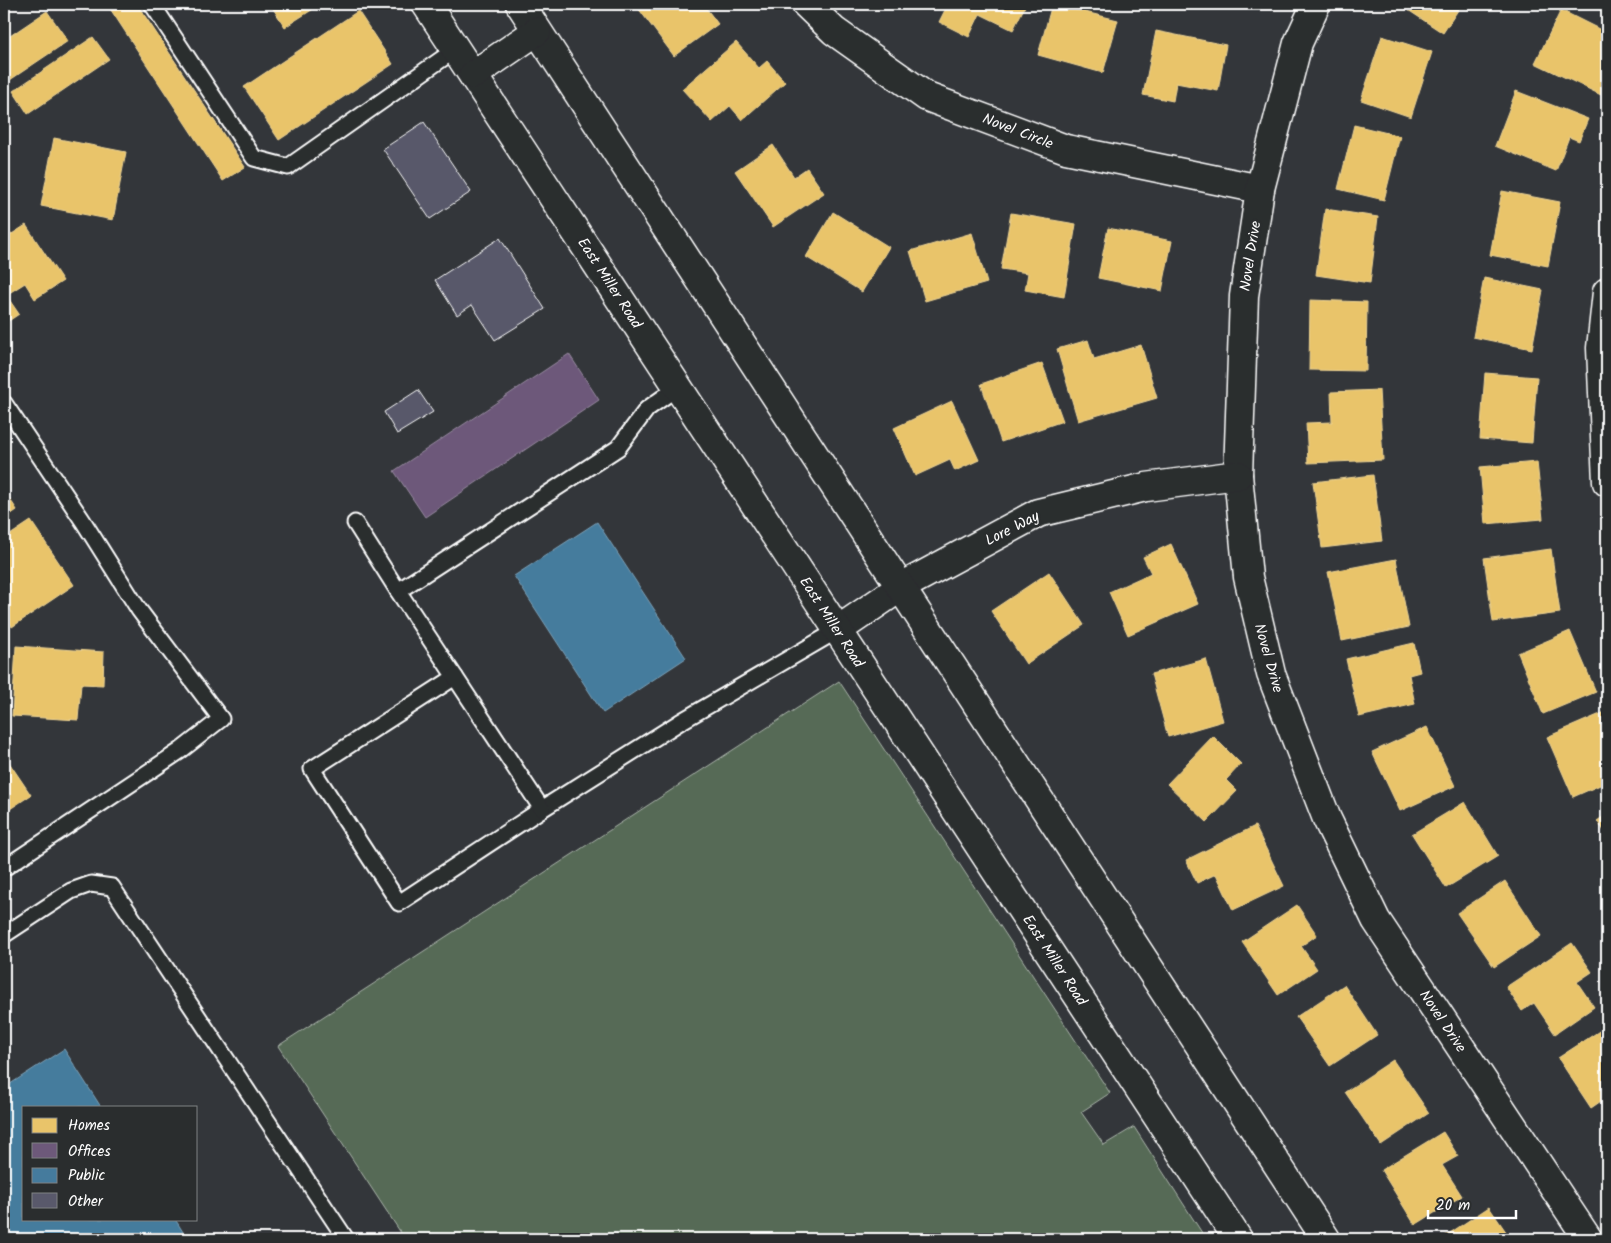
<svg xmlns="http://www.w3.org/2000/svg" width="1611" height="1243" viewBox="0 0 1611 1243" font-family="Kalam,sans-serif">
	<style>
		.green { fill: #576b57; stroke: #abb5ab }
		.homes { fill: #e9c46a; stroke: #f0d697 }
		.offices { fill: #6d597a; stroke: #998ba2 }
		.public { fill: #457b9d; stroke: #7da3ba }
		.building { fill: #59596b; stroke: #fff }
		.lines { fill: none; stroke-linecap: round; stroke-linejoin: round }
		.service-casing { stroke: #fff; stroke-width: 19 }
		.minor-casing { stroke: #fff; stroke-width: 31 }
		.secondary-casing { stroke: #fff; stroke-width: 31 }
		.service { stroke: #2a2d2e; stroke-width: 15 }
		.minor { stroke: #2a2d2e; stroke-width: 28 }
		.secondary { stroke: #2a2d2e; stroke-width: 28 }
		.labels { text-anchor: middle; stroke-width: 5; stroke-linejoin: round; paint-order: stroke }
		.street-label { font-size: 15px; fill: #fff; stroke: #2a2d2e }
	</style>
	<rect width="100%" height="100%" fill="#33363a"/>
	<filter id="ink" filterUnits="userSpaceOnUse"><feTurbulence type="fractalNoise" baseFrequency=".02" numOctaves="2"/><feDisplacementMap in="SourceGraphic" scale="10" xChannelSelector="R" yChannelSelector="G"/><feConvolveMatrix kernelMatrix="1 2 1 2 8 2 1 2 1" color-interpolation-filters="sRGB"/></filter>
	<g filter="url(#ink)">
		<path class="green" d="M839,681l271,412 -29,19 23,33 30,-18 72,112h-801l-127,-193z"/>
		<g class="homes">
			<path d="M107,4h30l108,163 -22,14z"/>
			<path d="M270,4h51l-36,23z"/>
			<path d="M635,4h68l15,20 -44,32z"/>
			<path d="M948,4h78l-13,26 -33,-16 -11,23 -30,-15z"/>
			<path d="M1052,4l66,16 -15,53 -65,-18z"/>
			<path d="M1408,4h54l-19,29 -38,-25z"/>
			<path d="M1561,10l46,23v49l-6,13 -66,-32z"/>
			<path d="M47,11l21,30 -64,43v-44z"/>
			<path d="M358,11l35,53 -114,76 -35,-53z"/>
			<path d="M1156,31l70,14 -8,46 -42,-8 -3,18 -30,-6z"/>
			<path d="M1382,36l50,16 -21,65 -50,-17z"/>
			<path d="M93,37l16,22 -81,55 -15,-23z"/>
			<path d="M736,42l23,26 8,-7 18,21 -43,38 -12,-14 -18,16 -30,-33z"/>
			<path d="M1516,91l72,28 -9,22 -10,-4 -13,34 -61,-25z"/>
			<path d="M1354,125l46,11 -16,64 -46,-11z"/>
			<path d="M54,138l72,14 -13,68 -72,-14z"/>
			<path d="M773,145l21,32 13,-9 17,25 -51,34 -38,-56z"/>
			<path d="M1502,191l58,11 -12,64 -58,-11z"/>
			<path d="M1325,209l53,8 -8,66 -54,-8z"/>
			<path d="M833,212l56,35 -27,45 -56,-35z"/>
			<path d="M1011,213l65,11 -12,73 -39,-7 3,-17 -27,-4z"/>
			<path d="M26,225l37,56 -28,18 -10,-16 -19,12 13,19 -15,10v-85z"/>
			<path d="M1108,228l64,13 -10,50 -64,-13z"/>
			<path d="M972,233l15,50 -62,18 -15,-50z"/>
			<path d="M1484,278l59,12 -11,59 -59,-12z"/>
			<path d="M1310,300l57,2 -1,69 -57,-1z"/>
			<path d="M1088,340l6,19 47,-14 16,53 -79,23 -21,-72z"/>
			<path d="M1042,363l21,58 -62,21 -20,-58z"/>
			<path d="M1485,373l52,4 -5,66 -52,-4z"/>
			<path d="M1379,390l4,70 -75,3 -2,-40 26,-1 -1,-30z"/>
			<path d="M952,401l27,59 -24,11 -5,-11 -35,16 -21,-48z"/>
			<path d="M1537,462l6,57 -58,5 -5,-57z"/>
			<path d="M1373,475l9,66 -60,7 -9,-66z"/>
			<path d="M4,490l13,20 -13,9z"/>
			<path d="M31,521l43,64 -62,42 -8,-13v-75z"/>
			<path d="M1171,544l27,60 -70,31 -19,-43 42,-19 -8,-16z"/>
			<path d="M1551,549l9,64 -67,9 -9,-64z"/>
			<path d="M1396,559l13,68 -67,14 -14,-69z"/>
			<path d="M1049,572l35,53 -58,39 -35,-53z"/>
			<path d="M1570,631l26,61 -53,22 -25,-61z"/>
			<path d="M1414,643l6,29 -11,3 6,29 -56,13 -13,-58z"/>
			<path d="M16,646l88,6 -1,33 -22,-1 -3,36 -66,-4z"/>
			<path d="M1206,659l17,62 -55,16 -17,-63z"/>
			<path d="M1605,712l2,5v65l-34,15 -26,-60z"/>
			<path d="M1427,727l28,59 -55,25 -28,-59z"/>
			<path d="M1213,736l28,28 -15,16 11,11 -30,31 -40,-38z"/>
			<path d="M4,755l27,40 -27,18z"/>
			<path d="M1465,802l33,54 -52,32 -34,-54z"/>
			<path d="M1607,814v21l-10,-14z"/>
			<path d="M1255,826l29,60 -51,24 -17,-36 -19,9 -11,-23z"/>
			<path d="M1505,881l36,55 -47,31 -37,-54z"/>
			<path d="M1297,905l20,30 -16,11 16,23 -39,26 -36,-53z"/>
			<path d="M1572,943l20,29 -15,10 17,25 -39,27 -21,-31 -12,8 -16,-24z"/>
			<path d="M1344,985l33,50 -47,31 -34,-49z"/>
			<path d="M1604,1028l3,5v64l-16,11 -33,-50z"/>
			<path d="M1393,1060l36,53 -48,32 -36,-53z"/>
			<path d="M1443,1132l15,24 -16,9 20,31 -47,29 -34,-55z"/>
			<path d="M1489,1207l22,32h-70z"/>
		</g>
		<path class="offices" d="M569,354l30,46 -174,117 -31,-46z"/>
		<g class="public">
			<path d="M597,522l89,136 -83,55 -89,-137z"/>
			<path d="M64,1049l37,58h-77v112h151l8,13 -11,7h-168v-151z"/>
		</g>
		<g class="building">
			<path d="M424,122l47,70 -41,27 -47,-70z"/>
			<path d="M500,238l45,71 -50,31 -23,-35 -15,10 -22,-35z"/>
			<path d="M418,390l15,22 -36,22 -13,-22z"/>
		</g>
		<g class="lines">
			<g class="service-casing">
				<g id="service">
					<path d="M152,4l102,154 34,9 168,-118"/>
					<path d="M678,387l-31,22 -29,39 -220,143 57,86 -143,92 87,134 143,-94 138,-87 158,-92"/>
					<path d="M4,403l79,118 56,89 82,109 -41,32 -176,117"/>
					<path d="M355,523l43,68"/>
					<path d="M455,677l87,132"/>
					<path d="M4,935l67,-44 20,-7 21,3 234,352"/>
				</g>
			</g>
			<g class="minor-casing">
				<g id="minor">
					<path d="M806,4l28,27 93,66 139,52 194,40"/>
					<path d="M1316,4l-18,39 -38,146 -16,107 -6,179 10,102 23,97 56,145 49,101 212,319"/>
					<path d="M1607,292l-6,56 6,134"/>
					<path d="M838,630l63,-43 137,-74 108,-26 92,-12"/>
				</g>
			</g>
			<g class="secondary-casing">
				<g id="secondary">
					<path d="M426,4l812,1235"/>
					<path d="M520,4l806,1235"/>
					<path d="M473,75l64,-44"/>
				</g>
			</g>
			<use href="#service" class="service"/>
			<use href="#minor" class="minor"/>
			<use href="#secondary" class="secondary"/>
		</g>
	</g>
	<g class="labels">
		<g class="street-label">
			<text transform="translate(1018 131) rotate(21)" y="5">Novel Circle</text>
			<text transform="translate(1250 256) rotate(-81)" y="5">Novel Drive</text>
			<text transform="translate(610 283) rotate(57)" y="5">East Miller Road</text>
			<text transform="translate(1012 528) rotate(-27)" y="5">Lore Way</text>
			<text transform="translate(832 622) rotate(57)" y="5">East Miller Road</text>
			<text transform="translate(1269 658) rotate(74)" y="5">Novel Drive</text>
			<text transform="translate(1055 960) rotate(57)" y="5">East Miller Road</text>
			<text transform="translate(1443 1021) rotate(56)" y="5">Novel Drive</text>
		</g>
	</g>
	<rect width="1611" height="1243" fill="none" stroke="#2a2d2e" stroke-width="20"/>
	<rect x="10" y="10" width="1591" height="1223" fill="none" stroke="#fff" stroke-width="2" filter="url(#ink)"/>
	<rect x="22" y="1106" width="175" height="115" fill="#2a2d2e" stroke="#7f8182"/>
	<rect x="32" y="1118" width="25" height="15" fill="#e9c46a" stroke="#7f8182"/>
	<text x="68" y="1130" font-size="15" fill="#ffffff">Homes</text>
	<rect x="32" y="1143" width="25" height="15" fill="#6d597a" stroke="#7f8182"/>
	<text x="68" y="1156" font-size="15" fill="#ffffff">Offices</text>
	<rect x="32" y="1168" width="25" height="15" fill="#457b9d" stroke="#7f8182"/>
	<text x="68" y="1180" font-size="15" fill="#ffffff">Public</text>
	<rect x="32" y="1193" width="25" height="15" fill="#59596b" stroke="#7f8182"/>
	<text x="68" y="1206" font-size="15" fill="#ffffff">Other</text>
	<path d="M1428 1210v8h88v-8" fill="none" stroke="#ffffff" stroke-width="2.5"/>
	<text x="1436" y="1210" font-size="15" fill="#ffffff" stroke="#2a2d2e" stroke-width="4" paint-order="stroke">20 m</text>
</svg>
